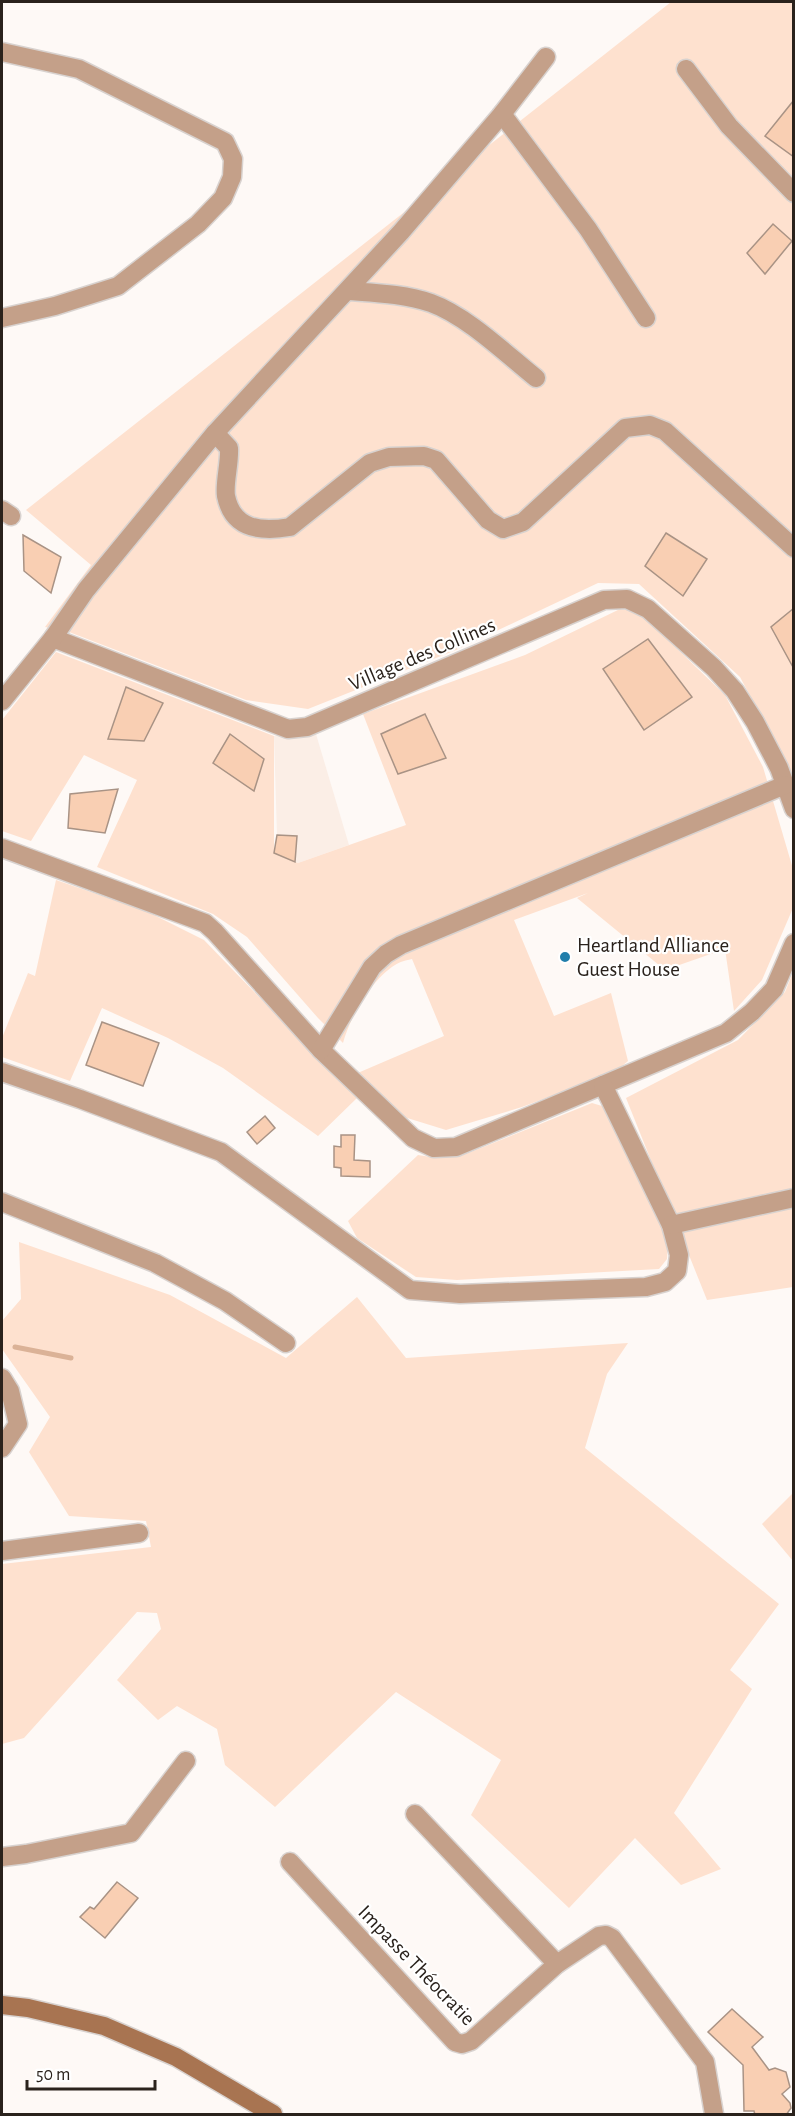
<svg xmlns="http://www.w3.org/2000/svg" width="795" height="2116" viewBox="0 0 795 2116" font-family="'Alegreya Sans',sans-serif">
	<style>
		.built { fill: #fbeee6 }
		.green { fill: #fee1cf }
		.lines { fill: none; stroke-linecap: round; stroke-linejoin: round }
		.stream { stroke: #dbb297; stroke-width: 5 }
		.building { fill: #f9cfb3; stroke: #a99385; stroke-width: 1.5 }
		.street-casing { stroke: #d8d2cf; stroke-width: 21 }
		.secondary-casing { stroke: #d8d2cf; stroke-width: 21 }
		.street { stroke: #c4a089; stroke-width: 18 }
		.secondary { stroke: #a87451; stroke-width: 18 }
		.poi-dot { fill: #217eab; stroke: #fff; stroke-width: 2 }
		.labels { text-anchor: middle; stroke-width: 4.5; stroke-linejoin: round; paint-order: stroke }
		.street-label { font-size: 21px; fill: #2a221c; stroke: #fff }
		.poi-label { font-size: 21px; fill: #2a221c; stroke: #fff; text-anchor: start }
	</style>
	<rect width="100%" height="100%" fill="#fef9f6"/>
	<path class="built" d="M316,734l33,111 -51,18 -24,-10 3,-18 -3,-99 18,1z"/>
	<g class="green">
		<path d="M671,2h122v774l-53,-99 -101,-93 -41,-1 -142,67 -148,59 -62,-9 -177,-68 -24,-5 46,-62 -65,-55z"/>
		<path d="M620,609l19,3 86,83 38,72 30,102v39l-31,72 -28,31 -9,-62 -60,21 -88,-72 11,-5 -74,27 40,96 57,-23 17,68 -13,11 -93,35 -76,23 -42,-13 -51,-42 91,-39 -32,-77c-5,1 -13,3 -17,6 -24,15 -45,52 -52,78l-25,-25 -71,-81 -34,-23 -116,-47 40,-87 -53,-25 -53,86 -29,-10v-111l54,-68 218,84v117l24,10 108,-38 -43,-111 162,-59z"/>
		<path d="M56,880l90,31 58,29 153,158 -39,38 -95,-68 -55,-30 -66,-30 -32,73 -68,-24v-19l26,-65 7,3z"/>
		<path d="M793,972v315l-86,13 -81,-202 112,-58 47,-48z"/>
		<path d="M592,1103l10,3 11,10 55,125 -1,18 -8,10 -202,11 -41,-3 -59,-39 -9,-17 70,-66 19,3 24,-2z"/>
		<path d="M19,1242l151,53 116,63 71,-61 49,61 222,-15 -21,31 -22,74 194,156 -49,66 22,19 -78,124 47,56 -40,16 -46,-47 -66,70 -98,-93 30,-55 -105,-68 -121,115 -50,-42 -8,-36 -40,-23 -19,14 -41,-40 44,-51 -4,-16 -20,-1 -113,126 -22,6v-180l149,-17 -5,-26 -77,-5 -40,-64 21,-35 -48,-68v-28l19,-22z"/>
		<path d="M793,1493v68l-31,-37z"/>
	</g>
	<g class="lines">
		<path class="stream" d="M15,1347l56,11"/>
	</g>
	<g class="building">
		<path d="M794,100v57l-29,-21z"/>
		<path d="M773,224l19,17 -27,33 -18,-21z"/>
		<path d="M666,533l41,26 -24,37 -38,-30z"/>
		<path d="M23,535l38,22 -10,36 -27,-22z"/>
		<path d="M794,608v61l-23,-42z"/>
		<path d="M648,639l44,58 -48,33 -41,-61z"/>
		<path d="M126,687l37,16 -19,38 -36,-2z"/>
		<path d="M425,714l21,44 -48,16 -17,-40z"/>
		<path d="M230,734l34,25 -10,32 -41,-28z"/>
		<path d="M118,789l-13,44 -37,-5 2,-34z"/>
		<path d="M277,835l20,1 -2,26 -21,-9z"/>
		<path d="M102,1022l57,21 -16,43 -57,-21z"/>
		<path d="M265,1116l10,12 -18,16 -10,-12z"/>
		<path d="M341,1135h14l-1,25 16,1v16l-29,-1v-8l-7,-1v-21l7,1z"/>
		<path d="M117,1882l21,16 -33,40 -25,-21 10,-10 4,2z"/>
		<path d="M732,2009l31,28 -11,10 17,23 6,-2 11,4 4,15 -8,7 8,9 1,5 -5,7h-31l-1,-4h-10l-1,-46 -35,-33z"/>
	</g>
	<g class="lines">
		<g class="street-casing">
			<g id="street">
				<path d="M2,52l77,17 146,73 8,17 -1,18 -9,21 -25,26 -80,62 -63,20 -53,12"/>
				<path d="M686,69l43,57 65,67"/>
				<path d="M502,114l86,115 58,89"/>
				<path d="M349,291c27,2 56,3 82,12 36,13 75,51 105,75"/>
				<path d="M215,433l14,15c1,15 -5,35 -3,48 7,34 35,36 64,31l80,-64 19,-6 35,-1 12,4 52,60 15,9 20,-7 102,-94 25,-3 15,6 129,117"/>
				<path d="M2,510l9,6"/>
				<path d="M53,638l235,91 19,-2 297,-127 23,-1 21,10 66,59 21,23 20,31 24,46 15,41"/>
				<path d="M2,701l51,-63 33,-48 129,-157 186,-201 101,-118 44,-57"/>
				<path d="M2,848l203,75 10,9 106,118 92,88 21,10 22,-1 270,-114 26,-21 22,-23 20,-46"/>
				<path d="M321,1050l51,-83 14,-13 15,-9 384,-160"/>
				<path d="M2,1072l78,27 141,53 189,138 50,4 186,-7 19,-5 12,-11 2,-16 -8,-30 -68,-140"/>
				<path d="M2,1202l153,61 70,38 61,42"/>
				<path d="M671,1225l123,-27"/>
				<path d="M2,1378l8,13 8,33 -16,24"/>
				<path d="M2,1551l137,-18"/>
				<path d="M415,1814l142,150"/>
				<path d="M2,1857l24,-3 105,-21 55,-72"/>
				<path d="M290,1862l165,180 7,2 9,-3 86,-77 42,-28 7,-1 6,3 93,124 9,52"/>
			</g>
		</g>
		<g class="secondary-casing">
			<path id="secondary" d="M2,2005l26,3 76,18 72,31 97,57"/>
		</g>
		<use href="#street" class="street"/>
		<use href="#secondary" class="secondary"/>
	</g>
	<circle class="poi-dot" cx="565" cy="957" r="6"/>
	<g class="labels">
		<g class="street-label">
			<text transform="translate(422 654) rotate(-23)" y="7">Village des Collines</text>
			<text transform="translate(417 1965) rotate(46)" y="7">Impasse Théocratie</text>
		</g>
		<g class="poi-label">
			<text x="577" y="952">Heartland Alliance<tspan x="577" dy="24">Guest House</tspan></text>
		</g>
	</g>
	<rect width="795" height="2116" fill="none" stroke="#2a221c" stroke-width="6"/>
	<path d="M27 2080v9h128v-9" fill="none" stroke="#2a221c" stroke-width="3"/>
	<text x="36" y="2080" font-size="18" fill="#2a221c" stroke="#ffffff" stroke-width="4.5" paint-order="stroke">50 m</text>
</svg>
